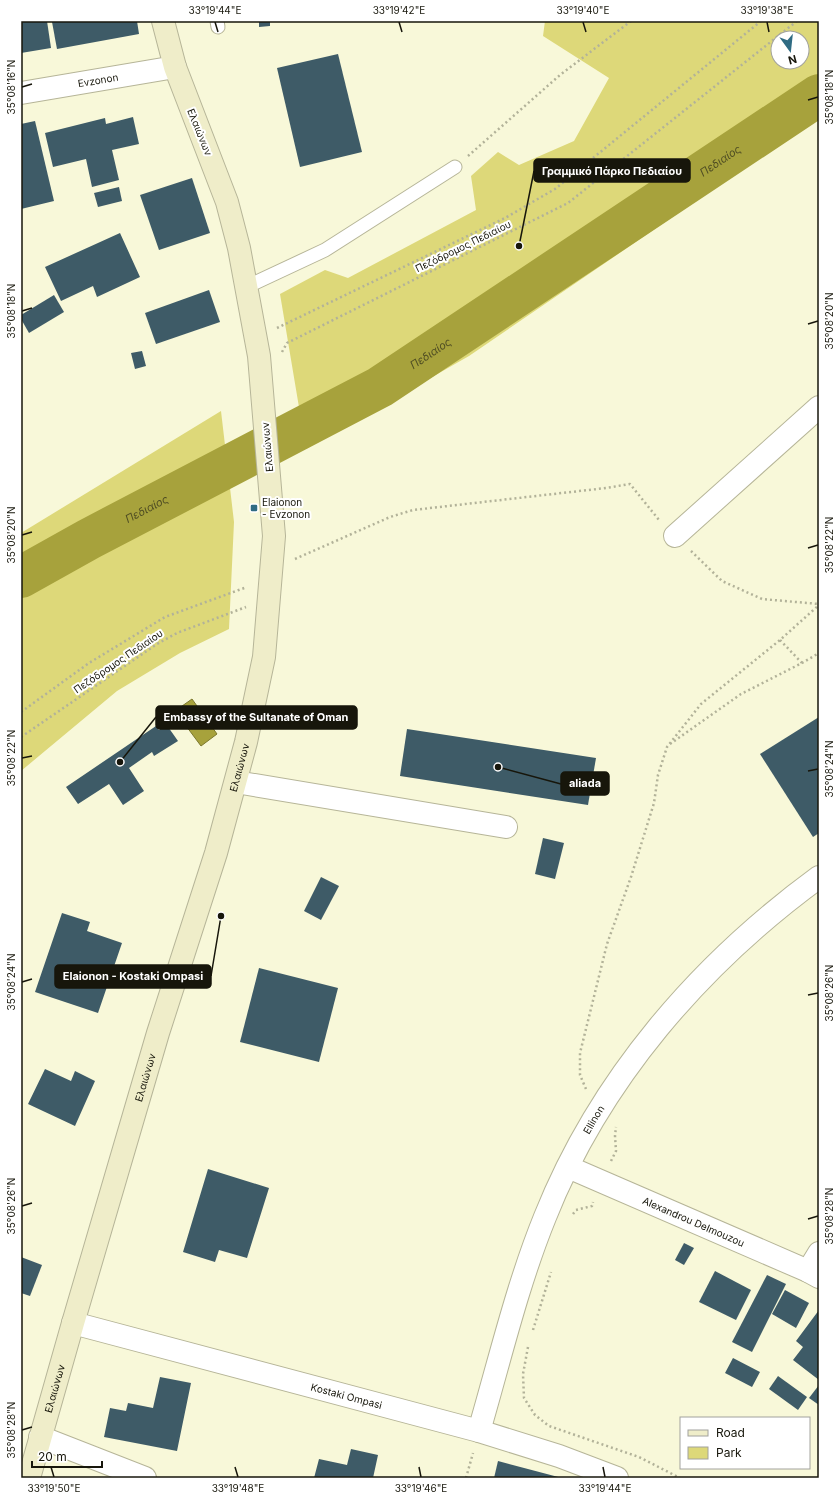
<svg xmlns="http://www.w3.org/2000/svg" width="840" height="1499" viewBox="0 0 840 1499" font-family="Inter,sans-serif">
	<style>
		.green { fill: #ddd879; fill-rule: evenodd }
		.water { fill: #a7a23c; stroke: #7c782d }
		.lines { fill: none; stroke-linecap: round; stroke-linejoin: round }
		.river { stroke: #a7a23c; stroke-width: 42 }
		.building { fill: #3e5b67 }
		.service-casing { stroke: #b6b598; stroke-width: 15 }
		.minor-casing { stroke: #b6b598; stroke-width: 24 }
		.tertiary-casing { stroke: #b6b598; stroke-width: 24 }
		.secondary-casing { stroke: #b6b598; stroke-width: 24 }
		.path { stroke: #b2b299; stroke-width: 2.5; stroke-dasharray: 2 3; stroke-linecap: butt }
		.service { stroke: #fff; stroke-width: 13 }
		.minor { stroke: #fff; stroke-width: 22 }
		.tertiary { stroke: #fff; stroke-width: 22 }
		.secondary { stroke: #efedc9; stroke-width: 22 }
		.ticks { fill: none; stroke: #17160b; stroke-width: 1.5 }
		.poi-dot { fill: #2f6b83; stroke: #fff; stroke-width: 1.5 }
		.labels { text-anchor: middle; stroke-width: 4; stroke-linejoin: round; paint-order: stroke }
		.street-label { font-size: 10px; fill: #17160b; stroke: #fff }
		.poi-label { font-size: 10px; fill: #17160b; stroke: #fff; text-anchor: start }
		.water-label { font-size: 11px; font-style: italic; fill: #4f4d23; stroke: #fff }
		.leader { fill: none; stroke: #17160b; stroke-width: 1.5 }
		.callout-dot { fill: #17160b; stroke: #fff; stroke-width: 1.5 }
		.callout { fill: #17160b; stroke: #17160b; stroke-width: 1.5 }
		.callout-label { font-size: 11px; text-anchor: middle; font-weight: bold; fill: #fff }
		.neatline { fill: none; stroke: #17160b; stroke-width: 1.5 }
		.ticks-label { font-size: 10px; text-anchor: middle; fill: #17160b }
	</style>
	<rect width="100%" height="100%" fill="#f8f8d9"/>
	<g class="green">
		<path d="M545,21h274v98l-154,103 -196,134 -163,93 -26,-155 45,-24 23,8 128,-68 -5,-34 27,-24 21,13 55,-24 35,-63 -66,-42zM778,38h24v24h-24z"/>
		<path d="M221,411l13,111 -5,107 -49,24 -63,38 -96,80v-238z"/>
	</g>
	<path class="water" d="M192,699l25,35 -16,12 -26,-35z"/>
	<g class="lines">
		<path class="river" id="s1" d="M21,577l68,-38 291,-152 439,-292"/>
	</g>
	<g class="building">
		<path d="M21,21h26l4,27 -30,5z"/>
		<path d="M59,21h78l2,13 -82,15 -5,-27z"/>
		<path d="M259,21h11v5l-11,1z"/>
		<path d="M338,54l24,98 -62,15 -23,-99z"/>
		<path d="M133,117l6,27 -27,6 7,30 -27,7 -6,-28 -33,8 -8,-34 60,-15 1,6z"/>
		<path d="M35,121l19,80 -33,8v-85z"/>
		<path d="M192,178l18,55 -51,17 -19,-55z"/>
		<path d="M119,187l3,14 -24,6 -4,-14z"/>
		<path d="M120,233l20,44 -43,20 -4,-11 -32,15 -16,-34z"/>
		<path d="M209,290l11,32 -64,22 -11,-31z"/>
		<path d="M54,295l10,17 -35,21 -8,-14v-4z"/>
		<path d="M142,351l4,15 -11,3 -4,-16z"/>
		<path d="M819,717v116l-6,4 -53,-83z"/>
		<path d="M166,724l12,17 -24,15 -2,-4 -23,16 15,23 -21,14 -14,-21 -31,20 -12,-17 90,-61 3,4z"/>
		<path d="M407,729l189,29 -8,47 -188,-29z"/>
		<path d="M543,838l21,5 -9,36 -20,-5z"/>
		<path d="M321,877l18,9 -18,34 -17,-9z"/>
		<path d="M62,913l28,9 -3,9 35,12 -24,70 -63,-21z"/>
		<path d="M259,968l79,20 -19,74 -79,-20z"/>
		<path d="M45,1069l26,12 4,-10 20,10 -20,45 -47,-22z"/>
		<path d="M208,1169l61,19 -22,70 -28,-8 -4,12 -32,-10z"/>
		<path d="M684,1243l10,5 -10,17 -9,-5z"/>
		<path d="M21,1257l21,8 -12,31 -9,-3z"/>
		<path d="M715,1271l36,19 -15,30 -37,-18z"/>
		<path d="M767,1275l19,9 -34,68 -20,-10z"/>
		<path d="M785,1290l24,13 -13,25 -24,-14z"/>
		<path d="M819,1310v70l-26,-20 10,-13 -7,-6z"/>
		<path d="M733,1358l27,14 -8,15 -27,-14z"/>
		<path d="M778,1376l29,21 -9,13 -29,-21z"/>
		<path d="M160,1377l31,6 -14,68 -73,-14 6,-29 16,3 2,-8 25,5z"/>
		<path d="M819,1385v20l-10,-7z"/>
		<path d="M351,1449l27,6 -5,23h-59l5,-19 28,6z"/>
		<path d="M498,1461l64,17h-68z"/>
	</g>
	<g class="lines">
		<g class="service-casing">
			<g id="service">
				<path d="M217,21l1,6"/>
				<path d="M246,287l79,-37 130,-83"/>
			</g>
		</g>
		<g class="minor-casing">
			<g id="minor">
				<path d="M675,536l144,-129"/>
				<path d="M236,782l270,45"/>
				<path id="s2" d="M568,1167l240,104 11,6"/>
				<path d="M808,1271l11,-18"/>
				<path id="s3" d="M479,1431c21,-72 38,-145 66,-214 55,-138 155,-253 274,-340"/>
				<path d="M40,1437l105,41"/>
			</g>
		</g>
		<g class="tertiary-casing">
			<g id="tertiary">
				<path id="s4" d="M21,93l154,-26"/>
				<path id="s5" d="M73,1323l406,108 80,25 58,22"/>
			</g>
		</g>
		<g class="secondary-casing">
			<g id="secondary">
				<path id="s6" d="M29,1478l44,-155 85,-290 58,-180 30,-111 18,-85 10,-121 -15,-180 -20,-108 -12,-46 -52,-135 -12,-46"/>
			</g>
		</g>
		<g class="path">
			<path d="M468,156l92,-81 71,-54"/>
			<path d="M277,328l228,-110 50,-29 206,-168"/>
			<path d="M282,352l5,-9 281,-140 229,-182"/>
			<path d="M691,551l31,30 40,18 57,5"/>
			<path d="M295,559l95,-42 23,-7 193,-22 24,-4 29,36"/>
			<path d="M780,640l22,23"/>
			<path d="M21,712l68,-49 76,-46 82,-30"/>
			<path d="M21,737l136,-93 20,-11 69,-26"/>
			<path d="M670,744l71,-50 61,-31 17,-10"/>
			<path d="M586,1089l-6,-14v-22l27,-109 24,-67 23,-74 4,-28 9,-28 34,-43 79,-64 39,-35"/>
			<path d="M611,1161l5,-10 -1,-15 1,-9"/>
			<path d="M573,1214l3,-4 16,-4 1,-4"/>
			<path d="M533,1330l18,-58"/>
			<path d="M528,1347l-5,27 1,24 11,17 14,11 90,31 41,21"/>
			<path d="M466,1478l7,-25"/>
		</g>
		<use href="#service" class="service"/>
		<use href="#minor" class="minor"/>
		<use href="#tertiary" class="tertiary"/>
		<use href="#secondary" class="secondary"/>
	</g>
	<path class="ticks" d="M215,22l3,10M399,22l3,10M583,22l3,10M767,22l2,10M22,87l10,-3M808,100l10,-3M22,311l10,-3M808,324l10,-3M22,535l10,-3M808,548l10,-3M22,758l10,-2M808,771l10,-2M22,982l10,-3M808,995l10,-2M22,1206l10,-3M808,1219l10,-3M22,1430l10,-3M51,1467l3,10M235,1467l3,10M419,1467l2,10M603,1467l2,10"/>
	<rect class="poi-dot" x="250" y="504" width="8" height="8" rx="2"/>
	<g class="labels">
		<g class="street-label">
			<text dy="4" stroke="none"><textPath href="#s4" startOffset="78">Evzonon</textPath></text>
			<text transform="translate(200 132) rotate(68)" y="4">Ελαιώνων</text>
			<text transform="translate(463 246) rotate(-26)" y="4">Πεζόδρομος Πεδιαίου</text>
			<text transform="translate(267 447) rotate(-95)" y="4">Ελαιώνων</text>
			<text transform="translate(118 661) rotate(-34)" y="4">Πεζόδρομος Πεδιαίου</text>
			<text dy="4" stroke="none"><textPath href="#s6" startOffset="741">Ελαιώνων</textPath></text>
			<text dy="4" stroke="none"><textPath href="#s6" startOffset="417">Ελαιώνων</textPath></text>
			<text dy="4" stroke="none"><textPath href="#s3" startOffset="333">Ellinon</textPath></text>
			<text dy="4" stroke="none"><textPath href="#s2" startOffset="137">Alexandrou Delmouzou</textPath></text>
			<text dy="4" stroke="none"><textPath href="#s6" startOffset="93">Ελαιώνων</textPath></text>
			<text dy="4" stroke="none"><textPath href="#s5" startOffset="283">Kostaki Ompasi</textPath></text>
		</g>
		<g class="poi-label">
			<text x="262" y="506">Elaionon<tspan x="262" dy="12">- Evzonon</tspan></text>
		</g>
		<g class="water-label">
			<text dy="4" stroke="none"><textPath href="#s1" startOffset="815">Πεδιαίος</textPath></text>
			<text dy="4" stroke="none"><textPath href="#s1" startOffset="467">Πεδιαίος</textPath></text>
			<text dy="4" stroke="none"><textPath href="#s1" startOffset="143">Πεδιαίος</textPath></text>
		</g>
	</g>
	<path class="leader" d="M519 246L534 171M120 762L156 717M498 767L561 784M221 916L211 976"/>
	<g class="callout-dot">
		<circle cx="519" cy="246" r="4"/>
		<circle cx="120" cy="762" r="4"/>
		<circle cx="498" cy="767" r="4"/>
		<circle cx="221" cy="916" r="4"/>
	</g>
	<g class="callout">
		<rect x="534" y="159" width="156" height="23" rx="4"/>
		<rect x="156" y="706" width="201" height="23" rx="4"/>
		<rect x="561" y="772" width="48" height="23" rx="4"/>
		<rect x="55" y="965" width="156" height="23" rx="4"/>
	</g>
	<g class="callout-label">
		<text x="612" y="175">Γραμμικό Πάρκο Πεδιαίου</text>
		<text x="256" y="721">Embassy of the Sultanate of Oman</text>
		<text x="585" y="787">aliada</text>
		<text x="133" y="980">Elaionon - Kostaki Ompasi</text>
	</g>
	<rect width="840" height="1499" fill="none" stroke="#ffffff" stroke-width="44"/>
	<rect x="680" y="1417" width="130" height="52" fill="#ffffff" stroke="#a2a29d"/>
	<rect x="688" y="1430" width="20" height="6" fill="#efedc9" stroke="#a2a29d"/>
	<text x="716" y="1437" font-size="12" fill="#17160b">Road</text>
	<rect x="688" y="1447" width="20" height="12" fill="#ddd879" stroke="#a2a29d"/>
	<text x="716" y="1457" font-size="12" fill="#17160b">Park</text>
	<g transform="translate(790 50) rotate(165)"><circle r="19" fill="#ffffff" stroke="#a2a29d"/>
	<path d="M0-3L7 15L0 10L-7 15Z" fill="#2f6b83"/>
	<text y="-6" font-size="11" font-weight="bold" text-anchor="middle" fill="#17160b">N</text>
	</g>
	<path d="M32 1461v6h70v-6" fill="none" stroke="#17160b" stroke-width="2"/>
	<text x="38" y="1461" font-size="12" fill="#17160b" stroke="#ffffff" stroke-width="3" paint-order="stroke">20 m</text>
	<rect x="22" y="22" width="796" height="1455" class="neatline"/>
	<g class="ticks-label">
		<text x="215" y="14">33°19'44"E</text>
		<text x="399" y="14">33°19'42"E</text>
		<text x="583" y="14">33°19'40"E</text>
		<text x="767" y="14">33°19'38"E</text>
		<text transform="translate(11 87) rotate(-90)" y="4">35°08'16"N</text>
		<text transform="translate(829 97) rotate(-90)" y="4">35°08'18"N</text>
		<text transform="translate(11 311) rotate(-90)" y="4">35°08'18"N</text>
		<text transform="translate(829 321) rotate(-90)" y="4">35°08'20"N</text>
		<text transform="translate(11 535) rotate(-90)" y="4">35°08'20"N</text>
		<text transform="translate(829 545) rotate(-90)" y="4">35°08'22"N</text>
		<text transform="translate(11 758) rotate(-90)" y="4">35°08'22"N</text>
		<text transform="translate(829 769) rotate(-90)" y="4">35°08'24"N</text>
		<text transform="translate(11 982) rotate(-90)" y="4">35°08'24"N</text>
		<text transform="translate(829 993) rotate(-90)" y="4">35°08'26"N</text>
		<text transform="translate(11 1206) rotate(-90)" y="4">35°08'26"N</text>
		<text transform="translate(829 1216) rotate(-90)" y="4">35°08'28"N</text>
		<text transform="translate(11 1430) rotate(-90)" y="4">35°08'28"N</text>
		<text x="54" y="1492">33°19'50"E</text>
		<text x="238" y="1492">33°19'48"E</text>
		<text x="421" y="1492">33°19'46"E</text>
		<text x="605" y="1492">33°19'44"E</text>
	</g>
</svg>
